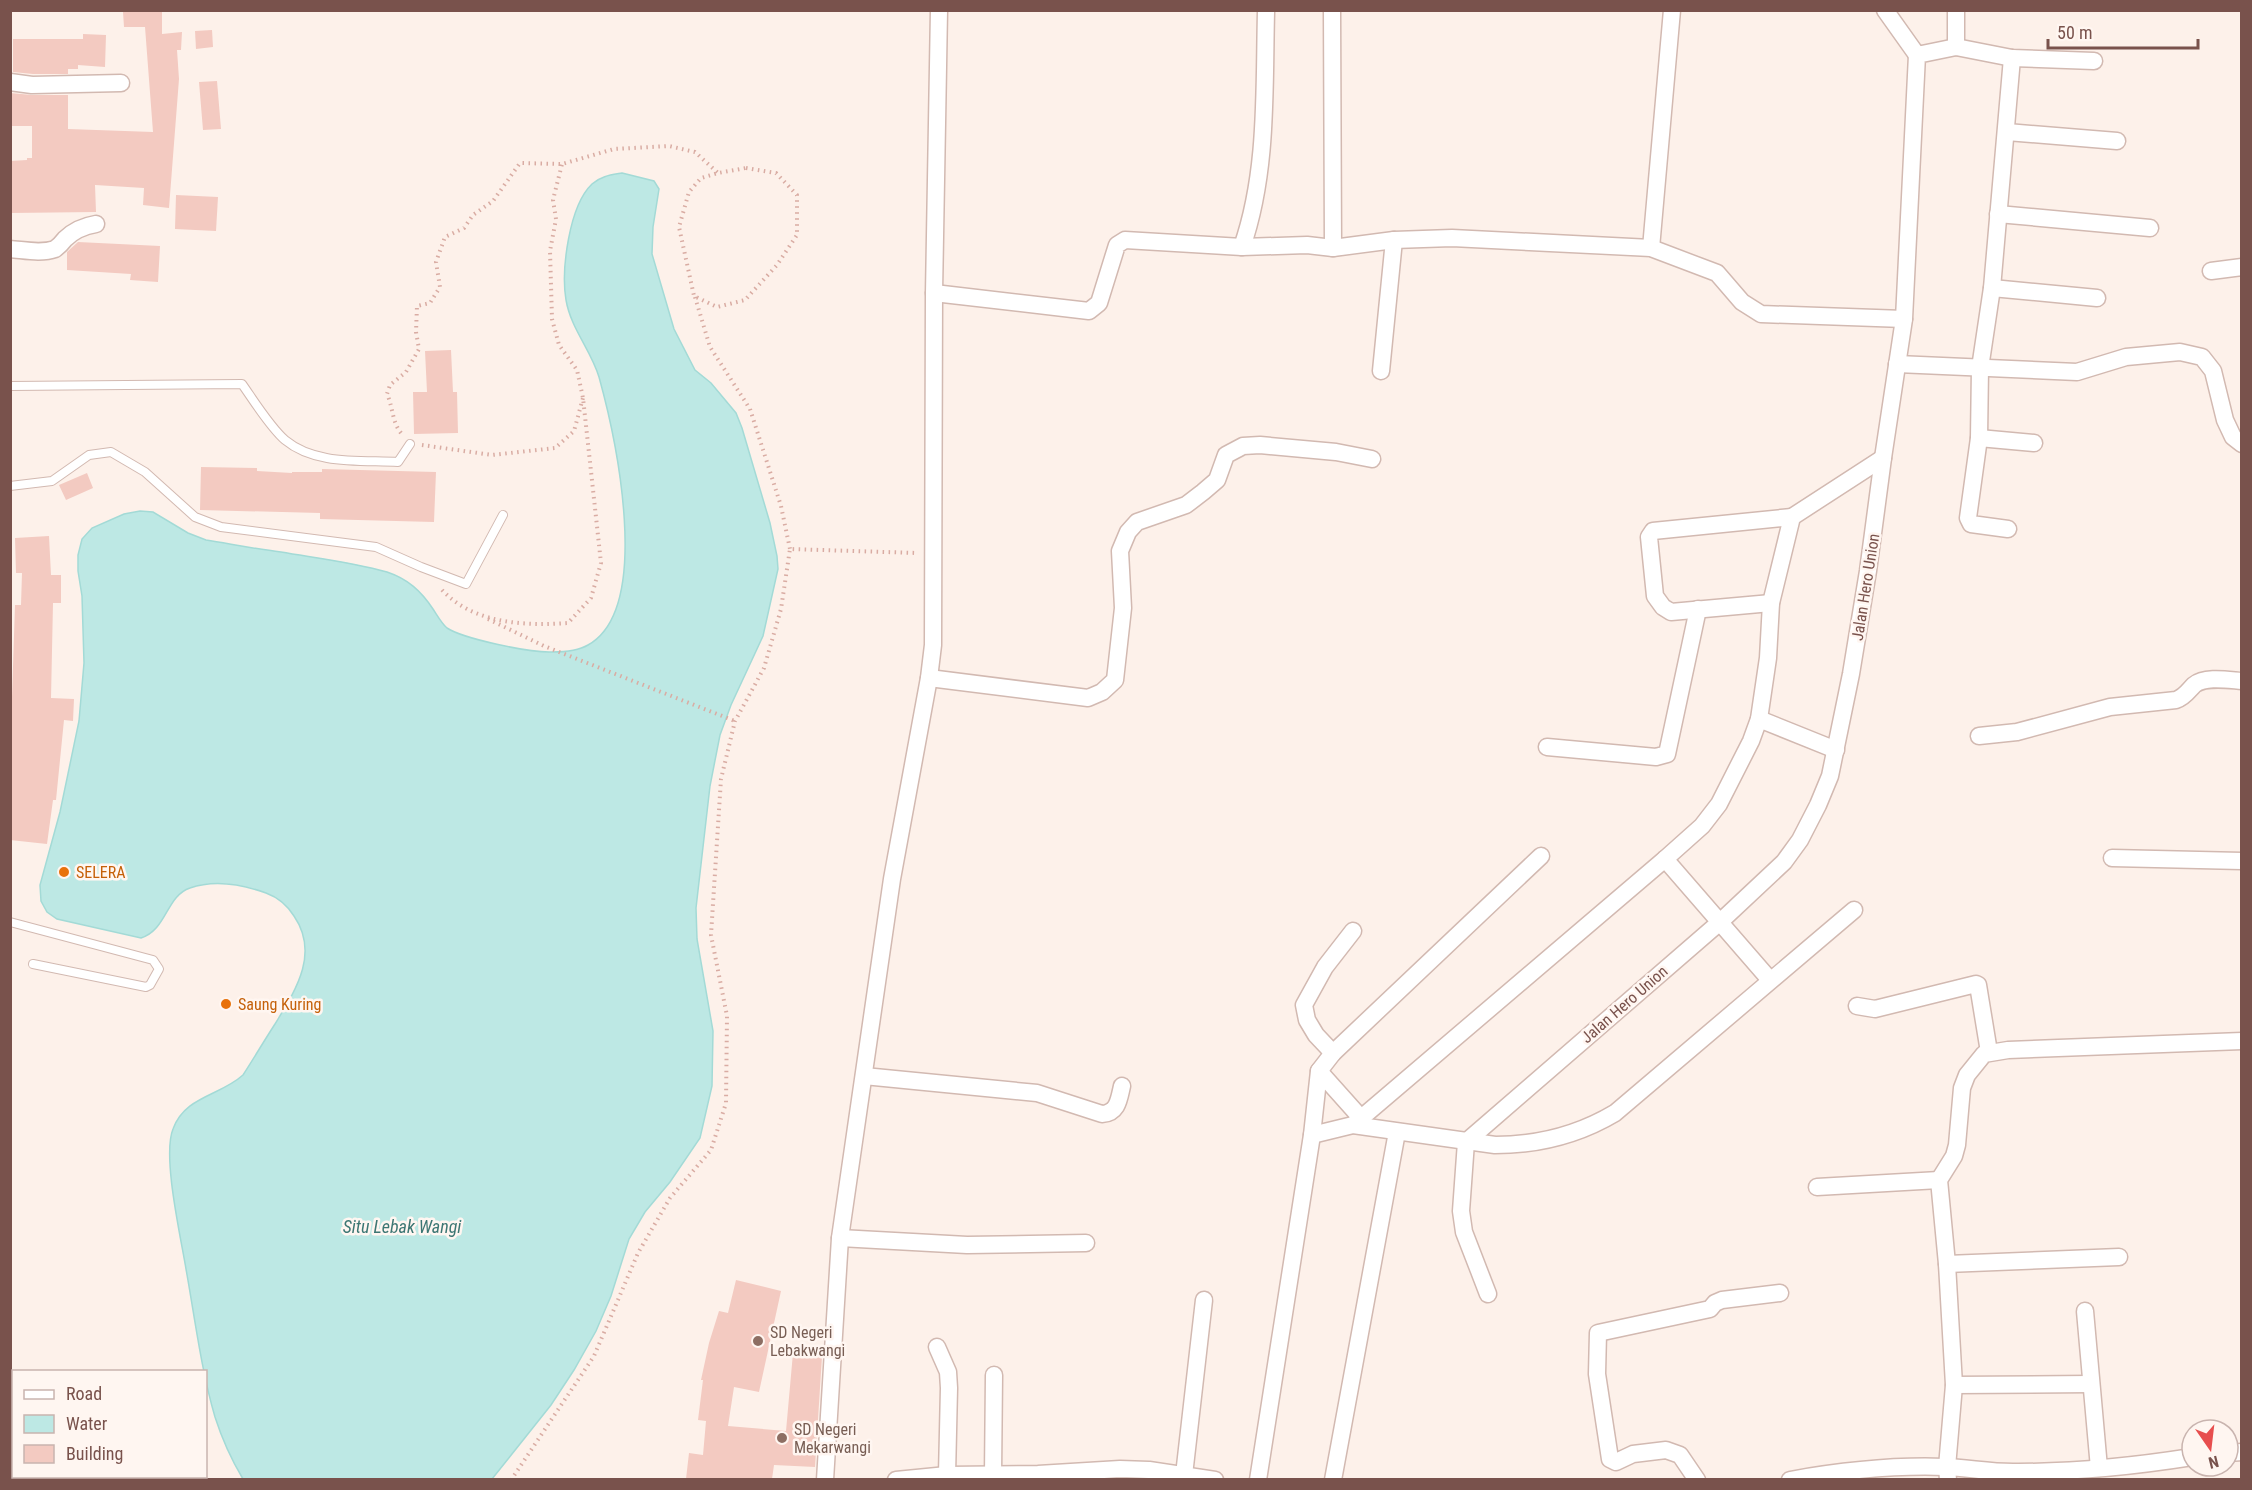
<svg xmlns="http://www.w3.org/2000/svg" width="2252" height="1490" viewBox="0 0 2252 1490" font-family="'Roboto Condensed',sans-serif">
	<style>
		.water { fill: #bde8e4; stroke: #a3dad6; stroke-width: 1.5 }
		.building { fill: #f3cac1 }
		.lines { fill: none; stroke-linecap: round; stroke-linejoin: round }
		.lane-casing { stroke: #d2b9b1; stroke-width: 10 }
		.street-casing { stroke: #d2b9b1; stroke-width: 19 }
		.highway-casing { stroke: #d9cfcd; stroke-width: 32 }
		.path { stroke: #d9aca3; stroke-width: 4; stroke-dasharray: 1.5 4.5; stroke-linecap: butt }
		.lane { stroke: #fff; stroke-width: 8 }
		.street { stroke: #fff; stroke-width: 16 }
		.highway { stroke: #f7a4a0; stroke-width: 30 }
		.food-dot { fill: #e8710a; stroke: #fff6f1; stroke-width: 2 }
		.education-dot { fill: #8d6e63; stroke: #fff6f1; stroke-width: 2 }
		.labels { text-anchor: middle; stroke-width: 5; stroke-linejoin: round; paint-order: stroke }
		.street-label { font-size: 16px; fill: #79524c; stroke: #fff6f1 }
		.food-label { font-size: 16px; fill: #c56008; stroke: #fff6f1; text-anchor: start }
		.education-label { font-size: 16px; fill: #785e54; stroke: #fff6f1; text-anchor: start }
		.water-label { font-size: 18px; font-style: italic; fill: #3c7673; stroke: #fff6f1 }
	</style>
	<rect width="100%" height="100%" fill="#fdf1ea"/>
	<path class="water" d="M622,173l32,8 5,8 -6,38 -1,27 22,75 21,41 16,13 25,30 6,15 28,95 7,33 1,13 -15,67 -32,69 -11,30 -10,51 -14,122 1,31 16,92 -1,55 -12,52 -30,44 -25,30 -16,27 -18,57 -15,35 -22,39 -23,35 -59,74h-249c-12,-20 -21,-40 -28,-62 -14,-48 -20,-98 -29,-148 -5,-31 -24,-113 -13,-140 12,-33 47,-33 70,-54 11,-17 21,-34 32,-51 20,-33 45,-70 19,-108 -7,-11 -17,-19 -28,-23 -25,-9 -51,-14 -76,-5 -24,8 -23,42 -49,50l-84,-19 -10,-7 -6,-11 -1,-16 20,-73 19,-91 5,-58 -2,-67 -4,-25v-16l4,-16 10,-11 32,-14 16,-3 13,1 35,21 18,7c25,4 50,9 75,12 35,6 71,10 106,20 21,7 34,19 46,37 4,6 9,15 14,19 17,11 84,25 105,24 12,0 26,-1 36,-7 66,-37 27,-210 11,-268 -8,-27 -28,-48 -33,-77 -5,-30 3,-94 26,-116 9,-8 19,-9 30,-11z"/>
	<g class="building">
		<path d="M139,10h23v24l20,-2 -1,18h-4l2,29 -10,129 -26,-3 1,-17 -49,-3 1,27 -86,1v-52l17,-1v-2h5v-32h-22v-33l22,2h36v34l85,3 -8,-105h-21l-1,-15z"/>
		<path d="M212,30l1,17 -17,2 -1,-18z"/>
		<path d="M83,34l23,1 -1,32 -27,-2v4h-10v5h-35l-20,-2v-33h70z"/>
		<path d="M217,81l4,48 -18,1 -4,-48z"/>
		<path d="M176,195l42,2 -2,34 -41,-2z"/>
		<path d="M78,242l82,4 -2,36 -28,-2 1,-6 -64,-4v-18z"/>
		<path d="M451,350l2,42h4l1,41 -44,1 -1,-42h14l-2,-41z"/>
		<path d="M201,467l56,1v3l35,2v-1h30v-3l114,3 -2,50 -114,-3v-6l-120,-3z"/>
		<path d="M87,473l6,15 -27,12 -7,-15z"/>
		<path d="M49,536l2,39h10v28h-8l-2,95 23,1 -1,22 -9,-1 -8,80h-3l-6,44 -37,-4v-143h2l3,-92h6l1,-32h-6l-1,-35z"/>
		<path d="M736,1280l45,11 -22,101 -25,-5 -6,39 58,5 7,-78 29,3 -7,111 -41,-2 -2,14h-86l3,-26 14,2 3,-34 -8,-1 5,-40h-2l8,-37 10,-32 9,2z"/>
	</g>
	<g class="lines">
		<g class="lane-casing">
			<g id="lane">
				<path d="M10,386l232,-2c12,17 28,43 43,56 30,25 75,20 113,22l12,-18"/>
				<path d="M10,486l42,-5 37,-26 22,-3 34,20 50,45 26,10 155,20 45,20 45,17 37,-69"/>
				<path d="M10,922l143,38 6,9 -9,16 -4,2 -113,-23"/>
				<path d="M51,1476l1,4"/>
			</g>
		</g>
		<g class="street-casing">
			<g id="street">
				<path d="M1332,10l1,238"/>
				<path d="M1885,10l32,45"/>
				<path d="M1956,47v-37"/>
				<path d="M10,82l22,3 89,-2"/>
				<path d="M2007,132l110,9"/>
				<path d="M1998,214l152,14"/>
				<path d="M1242,247c26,-75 22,-157 24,-235"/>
				<path d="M1651,248l21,-238"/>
				<path d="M10,249c14,1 31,5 45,0 4,-3 7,-6 10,-10 9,-9 19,-13 31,-15"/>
				<path d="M2211,271l31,-4"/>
				<path d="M1992,288l105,10"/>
				<path d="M934,293l155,18 10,-8 18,-58 8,-5 117,7 65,-2 26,3 61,-8 58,-2 199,10 66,25 25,29 19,12 143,5"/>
				<path d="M1897,364l180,8 49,-15 54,-5 22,5 11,14 12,49 8,17 9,7"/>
				<path d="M1381,371l13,-131"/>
				<path d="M1979,438l55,5"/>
				<path d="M2008,529l-37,-5 -3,-6 11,-80 1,-70 12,-80 20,-230"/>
				<path d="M1771,603l-100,9 -8,-5 -8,-11 -6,-59 4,-6 139,-14"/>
				<path d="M929,678l159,20 14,-6 13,-12 8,-72 -3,-57 8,-19 9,-10 49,-17 17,-13 14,-12 9,-25 17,-9 17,-1 76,7 36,7"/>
				<path d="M1759,719l77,31"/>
				<path d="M1979,736l38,-4 93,-25 66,-7c9,-3 12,-9 18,-15 11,-9 34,-5 48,-4"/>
				<path d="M1547,747l109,10 11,-3 31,-145"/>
				<path d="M2112,858l130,3"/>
				<path d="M1665,859l105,121"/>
				<path d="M1857,1006l18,3 101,-25 2,1 11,67"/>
				<path d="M1333,1053l-17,-18 -9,-15 -3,-15 21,-38 28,-36"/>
				<path d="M1319,1071l42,47"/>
				<path d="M864,1076l173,17 65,21c16,-1 17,-15 20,-28"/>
				<path d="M1353,1125l312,-266 37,-33 17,-22 32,-63 8,-22 9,-61 3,-55 21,-86 91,-59"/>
				<path d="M1312,1135l7,-64 14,-18 208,-197"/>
				<path d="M1466,1142l254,-220 64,-60 16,-22 18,-35 12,-29 21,-102 17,-103 15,-113 21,-139 13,-264 39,-8 56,11 82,3"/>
				<path d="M1466,1142l-5,69 3,21 24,62"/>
				<path d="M1817,1187l122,-7"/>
				<path d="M840,1238l127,7 119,-2"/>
				<path d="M1947,1264l172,-7"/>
				<path d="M2085,1311l14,157"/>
				<path d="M937,1347l11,25 1,16 -2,87"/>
				<path d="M1954,1385l137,-1"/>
				<path d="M2228,1453l14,-1"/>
				<path d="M993,1475l1,-100"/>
				<path d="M1184,1475l20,-175"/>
				<path d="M825,1480l15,-242 52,-359 37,-201 4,-33 1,-352 5,-283"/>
				<path d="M896,1480l51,-5 91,-1 82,-5 29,1 66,10"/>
				<path d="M1258,1480l54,-345 41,-10 142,20c42,0 83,-10 120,-32l239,-203"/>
				<path d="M1333,1480l64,-348"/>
				<path d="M1697,1480l-17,-25 -14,-5 -33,4 -17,8 -6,-3 -13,-85 1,-41 112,-24 5,-6 7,-3 58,-7"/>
				<path d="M1790,1480c50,-9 103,-15 155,-13 25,1 49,6 73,5 58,0 117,-6 174,-15"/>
				<path d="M1948,1480l-1,-13 7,-82 -7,-121 -8,-84 15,-24 3,-11 5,-57 5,-13 17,-21 24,-4 234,-9"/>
			</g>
		</g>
		<g class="highway-casing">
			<path id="highway" d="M10,1432l4,48"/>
		</g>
		<g class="path">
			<path d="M746,168l30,5 21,22v40l-20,30 -32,35 -28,7 -23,-11 -15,-69 10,-35 12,-14 17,-5z"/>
			<path d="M695,297l15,50 40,62 31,97 9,43"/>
			<path d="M401,433c-9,-11 -8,-26 -14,-39l3,-9 16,-13 13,-23 -3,-17 1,-26 13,-3 10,-16 -4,-25 9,-25 19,-9 9,-13 20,-14 27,-38 42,1 52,-15 55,-3 26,6 23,21"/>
			<path d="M422,445l70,10 63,-7 19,-17 9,-33"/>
			<path d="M442,590c32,34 82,36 126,33l23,-25 10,-35 -18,-165 -6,-28 -18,-25 -7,-26 -2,-68 6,-32 -3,-19 9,-36"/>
			<path d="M488,619l56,27 191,75"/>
			<path d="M511,1480l83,-124 44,-103 32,-55 41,-48 15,-47 1,-87 -16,-81 10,-156 14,-58 29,-53 17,-59 9,-60 127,4"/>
		</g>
		<use href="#lane" class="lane"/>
		<use href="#street" class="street"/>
		<use href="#highway" class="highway"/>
	</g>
	<g class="food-dot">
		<circle cx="64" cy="872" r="6"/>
		<circle cx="226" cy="1004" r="6"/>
	</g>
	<g class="education-dot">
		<circle cx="758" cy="1341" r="6"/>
		<circle cx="782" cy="1438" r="6"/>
	</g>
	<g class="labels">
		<g class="street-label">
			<text transform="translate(1865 587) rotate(-81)" y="6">Jalan Hero Union</text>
			<text transform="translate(1624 1004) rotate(-41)" y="6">Jalan Hero Union</text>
		</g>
		<g class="food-label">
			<text x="76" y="878">SELERA</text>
			<text x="238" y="1010">Saung Kuring</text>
		</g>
		<g class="education-label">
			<text x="770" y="1338">SD Negeri<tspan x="770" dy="18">Lebakwangi</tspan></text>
			<text x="794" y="1435">SD Negeri<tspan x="794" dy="18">Mekarwangi</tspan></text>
		</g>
		<g class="water-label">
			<text x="402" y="1233">Situ Lebak Wangi</text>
		</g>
	</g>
	<rect width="2252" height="1490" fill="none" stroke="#79524c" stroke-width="24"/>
	<rect x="12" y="1370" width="195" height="108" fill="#fff6f1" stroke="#c9b4af" stroke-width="1.5"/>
	<rect x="24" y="1390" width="30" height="9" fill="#ffffff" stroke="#c9b4af" stroke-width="1.5"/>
	<text x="66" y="1400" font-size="18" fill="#79524c">Road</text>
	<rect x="24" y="1415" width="30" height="18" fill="#bde8e4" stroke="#c9b4af" stroke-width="1.5"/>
	<text x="66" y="1430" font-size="18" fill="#79524c">Water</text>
	<rect x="24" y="1445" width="30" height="18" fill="#f3cac1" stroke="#c9b4af" stroke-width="1.5"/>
	<text x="66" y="1460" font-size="18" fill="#79524c">Building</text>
	<g transform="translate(2210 1448) rotate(166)"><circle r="28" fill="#fff6f1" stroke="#c9b4af" stroke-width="1.5"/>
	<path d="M0-4.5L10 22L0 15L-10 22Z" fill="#e74e4e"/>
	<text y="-9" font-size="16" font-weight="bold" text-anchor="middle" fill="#79524c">N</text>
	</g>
	<path d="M2048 39v9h150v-9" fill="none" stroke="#79524c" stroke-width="3"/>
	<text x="2057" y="39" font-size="18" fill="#79524c" stroke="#fff6f1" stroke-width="4.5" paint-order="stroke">50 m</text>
</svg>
